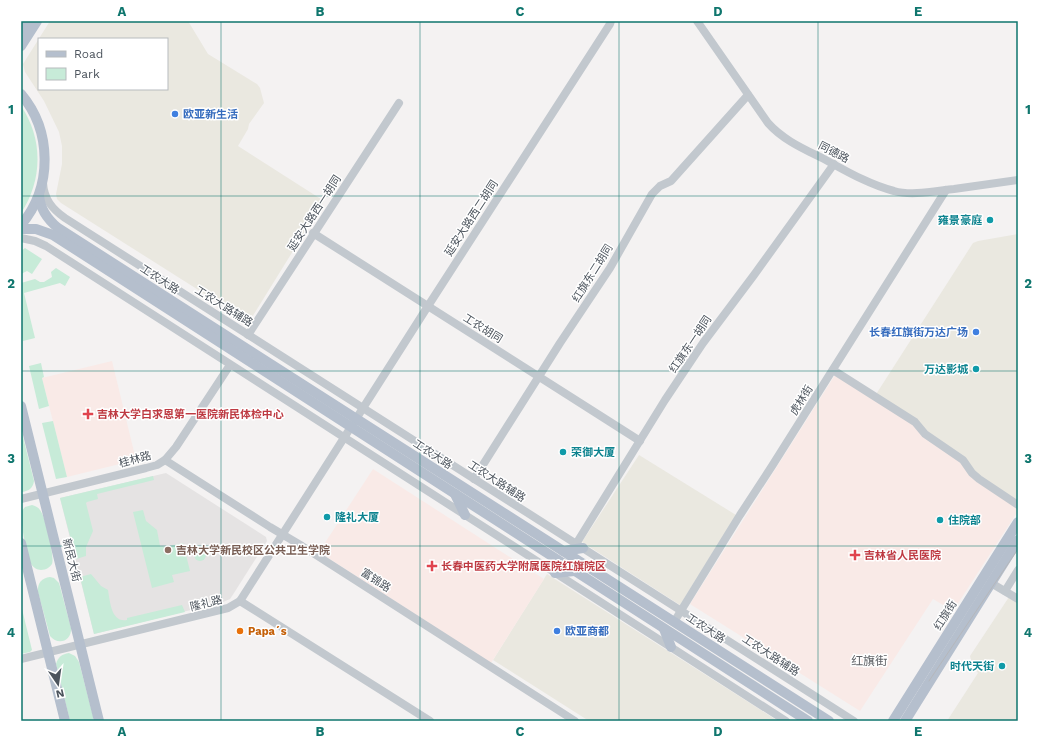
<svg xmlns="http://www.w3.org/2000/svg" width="1039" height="742" viewBox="0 0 1039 742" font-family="'Work Sans','Noto Sans SC',sans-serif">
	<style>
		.commercial { fill: #eae8e0; fill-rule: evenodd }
		.education { fill: #e5e3e3 }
		.medical { fill: #f9eae7 }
		.green { fill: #c7ebd8 }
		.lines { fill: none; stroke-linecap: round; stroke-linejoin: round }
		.minor { stroke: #c2c8ce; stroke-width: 8 }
		.major { stroke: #b5bfcd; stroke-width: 10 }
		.tram { stroke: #b5b7bb; stroke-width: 1 }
		.grid { fill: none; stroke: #0f766e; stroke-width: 1; stroke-opacity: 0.55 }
		.shop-dot { fill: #3f7fe0; stroke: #fff; stroke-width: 1.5 }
		.culture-dot { fill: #0f9aa8; stroke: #fff; stroke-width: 1.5 }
		.health-dot { fill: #e0444e; stroke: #fff; stroke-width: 1.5 }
		.education-dot { fill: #8d6e63; stroke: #fff; stroke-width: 1.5 }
		.food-dot { fill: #e8710a; stroke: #fff; stroke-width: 1.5 }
		.labels { text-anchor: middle; stroke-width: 3; stroke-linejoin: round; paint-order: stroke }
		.shop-label { font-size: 11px; font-weight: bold; fill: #366cbe; stroke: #fff; text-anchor: start }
		.street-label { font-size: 11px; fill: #4c545d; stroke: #fff }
		.culture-label { font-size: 11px; font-weight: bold; fill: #0d838f; stroke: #fff; text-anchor: end }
		.health-label { font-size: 11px; font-weight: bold; fill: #be3a42; stroke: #fff; text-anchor: start }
		.education-label { font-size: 11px; font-weight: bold; fill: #785e54; stroke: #fff; text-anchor: start }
		.food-label { font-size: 11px; font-weight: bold; fill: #c56008; stroke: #fff; text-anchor: start }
		.neighbourhood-label { font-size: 12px; fill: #5f6266; stroke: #fff }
		.neatline { fill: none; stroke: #0f766e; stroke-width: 1.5 }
		.grid-label { font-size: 13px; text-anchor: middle; font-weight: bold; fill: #0f766e }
	</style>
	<rect width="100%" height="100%" fill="#f4f2f2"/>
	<g class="commercial">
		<path d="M50,21h138l20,33 49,30 3,4 4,15 -15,21 -1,5 -10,17 86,55 -75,121 -188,-119 -4,-4 -1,-5 6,-30v-18l-3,-14 -15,-31 -19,-29 -2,-8zM39,39h128v50h-128z"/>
		<path d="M1018,234v273l-145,-108 100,-156 5,-2z"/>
		<path d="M639,455l97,60 -56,90 -98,-63z"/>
		<path d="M547,574l231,147h-189l-96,-61z"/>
		<path d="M1009,597l9,6v118h-71l31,-48 -6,-9 -2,-8z"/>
	</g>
	<path class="education" d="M166,473l100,64 1,4 -33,52 -4,6 -7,3 -129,32 -34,-136z"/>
	<g class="medical">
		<path d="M112,361l24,99 -69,17 -25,-99z"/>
		<path d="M835,375l76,48 50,37 57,47v4l-65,100 -20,-12 -73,112 -170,-107z"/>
		<path d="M373,469l171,110 -53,84 -172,-111z"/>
	</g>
	<g class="green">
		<path d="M21,106c22,32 22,74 0,107z"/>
		<path d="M25,248l17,11 -10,15 -5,-3 -6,3v-23z"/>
		<path d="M56,268l14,9 -5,9 -5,-3 -36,10 11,45 -12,3 -2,-7v-51l14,-4 5,3h4l8,-5 -1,-5z"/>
		<path d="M41,363l3,14 -2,1 7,28 -10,3 -10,-43z"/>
		<path d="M53,421l14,56 -11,2 -14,-56z"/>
		<path d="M21,429l13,52c-1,7 -5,10 -12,11z"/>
		<path d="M153,476l1,4 -57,14 1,5 -11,3 -1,1 7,28 -7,16v9l-10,3 -16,-61z"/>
		<path d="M32,505c3,1 6,2 8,5 5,5 15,48 12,54 -2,3 -6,6 -11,6 -4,0 -8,-3 -10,-6 -5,-10 -10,-41 -10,-52l4,-5z"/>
		<path d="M143,510l3,11 11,9 3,16 6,1 17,-4 7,28 -18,4 2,7 -22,6 -19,-76z"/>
		<circle cx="200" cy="555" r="6"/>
		<path d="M91,574l10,12 7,4c2,11 3,33 19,30v-2l55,-13 3,7 -91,22 -14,-57z"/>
		<path d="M50,577l4,1 5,5 12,45c1,13 -13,18 -21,8l-12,-44c-1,-9 4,-14 12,-15z"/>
		<path d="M21,605l11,45 -2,2 -9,2z"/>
		<path d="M69,653l6,3 4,6 14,54v5h-23l-14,-57c2,-7 6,-10 13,-11z"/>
	</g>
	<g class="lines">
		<g class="minor">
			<path d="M697,21l71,102c15,17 36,26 56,36 22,12 46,26 70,32 18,5 41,0 60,-2 22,-3 43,-6 64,-9"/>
			<path d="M43,183c1,16 9,26 22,35l789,503"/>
			<path d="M313,233l327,208"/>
			<path d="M21,238l14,3 11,5 740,475"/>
			<path d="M248,335l151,-232"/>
			<path d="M833,370l82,52 10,12 38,26 9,13 7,6 39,26"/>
			<path d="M165,460l105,67 32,19 273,175"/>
			<path d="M474,479l86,-136 50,-75 42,-74 8,-8 11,-5 77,-86"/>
			<path d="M21,499l125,-31 11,-3 8,-5 11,-13 54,-82"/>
			<path d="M576,544l89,-144 38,-57 51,-68 80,-111"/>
			<path d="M991,583l27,16"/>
			<path d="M1005,591l13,-21"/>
			<path d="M240,601l190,120"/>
			<path d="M674,622l66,-107 32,-49 174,-276"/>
			<path d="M21,659l207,-51 12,-7 188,-295 182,-282 1,-3"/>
		</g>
		<g class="major">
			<path d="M21,30l5,-9"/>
			<path d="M21,46l16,-25"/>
			<path d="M21,94c31,37 32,93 0,131"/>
			<path d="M39,195c1,14 8,24 19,33l771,493"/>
			<path d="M21,229h15l17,6 755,486"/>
			<path d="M21,406l78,315"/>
			<path d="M455,494l10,21"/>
			<path d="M21,543l44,178"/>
			<path d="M563,551l20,-3"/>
			<path d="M555,573l19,-2"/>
			<path d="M664,629l7,18"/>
			<path d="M893,721l125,-199"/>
			<path d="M905,721l113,-181"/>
		</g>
		<path class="tram" d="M929,681l89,-132"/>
	</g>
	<path class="grid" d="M221,21v700M420,21v700M619,21v700M818,21v700M21,196h997M21,371h997M21,546h997"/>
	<g class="shop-dot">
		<circle cx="175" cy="114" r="4"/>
		<circle cx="976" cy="332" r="4"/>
		<circle cx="557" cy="631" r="4"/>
	</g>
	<g class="culture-dot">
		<circle cx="990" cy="220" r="4"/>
		<circle cx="976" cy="369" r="4"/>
		<circle cx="563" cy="452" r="4"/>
		<circle cx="327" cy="517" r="4"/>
		<circle cx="940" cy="520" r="4"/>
		<circle cx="1002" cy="666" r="4"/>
	</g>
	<g class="health-dot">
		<path d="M86 408h4v4h4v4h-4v4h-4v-4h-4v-4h4z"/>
		<path d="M853 549h4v4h4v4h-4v4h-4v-4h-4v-4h4z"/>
		<path d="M430 560h4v4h4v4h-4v4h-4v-4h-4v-4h4z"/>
	</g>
	<circle class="education-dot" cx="168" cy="550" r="4"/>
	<circle class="food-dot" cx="240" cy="631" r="4"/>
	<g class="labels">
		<g class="shop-label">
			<text x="183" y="118">欧亚新生活</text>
			<text x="968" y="336" text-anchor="end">长春红旗街万达广场</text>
			<text x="565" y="635">欧亚商都</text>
		</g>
		<g class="street-label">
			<text transform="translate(834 152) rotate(27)" y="4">同德路</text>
			<text transform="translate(314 213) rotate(-57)" y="4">延安大路西一胡同</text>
			<text transform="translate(471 218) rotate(-57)" y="4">延安大路西二胡同</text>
			<text transform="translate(592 273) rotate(-58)" y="4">红旗东二胡同</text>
			<text transform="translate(160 279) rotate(33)" y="4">工农大路</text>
			<text transform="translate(224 306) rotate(32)" y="4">工农大路辅路</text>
			<text transform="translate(483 328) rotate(32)" y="4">工农胡同</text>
			<text transform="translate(690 344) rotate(-56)" y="4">红旗东一胡同</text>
			<text transform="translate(801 400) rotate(-58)" y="4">虎林街</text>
			<text transform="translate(433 454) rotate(33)" y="4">工农大路</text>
			<text transform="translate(135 459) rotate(-15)" y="4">桂林路</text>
			<text transform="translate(497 481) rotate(33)" y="4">工农大路辅路</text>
			<text transform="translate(72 560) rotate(76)" y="4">新民大街</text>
			<text transform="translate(376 580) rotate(33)" y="4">富锦路</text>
			<text transform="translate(206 603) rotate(-14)" y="4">隆礼路</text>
			<text transform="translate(945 615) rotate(-58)" y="4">红旗街</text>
			<text transform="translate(706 628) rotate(33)" y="4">工农大路</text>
			<text transform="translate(771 655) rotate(33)" y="4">工农大路辅路</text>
		</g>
		<g class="culture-label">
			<text x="982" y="224">雍景豪庭</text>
			<text x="968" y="373">万达影城</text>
			<text x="571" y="456" text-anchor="start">荣御大厦</text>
			<text x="335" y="521" text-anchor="start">隆礼大厦</text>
			<text x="948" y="524" text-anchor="start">住院部</text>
			<text x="994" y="670">时代天街</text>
		</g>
		<g class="health-label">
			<text x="97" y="418">吉林大学白求恩第一医院新民体检中心</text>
			<text x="864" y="559">吉林省人民医院</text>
			<text x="441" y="570">长春中医药大学附属医院红旗院区</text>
		</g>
		<g class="education-label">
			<text x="176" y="554">吉林大学新民校区公共卫生学院</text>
		</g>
		<g class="food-label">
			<text x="248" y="635">Papa´s</text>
		</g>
		<g class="neighbourhood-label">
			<text x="869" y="665">红旗街</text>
		</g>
	</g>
	<rect width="1039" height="742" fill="none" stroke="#ffffff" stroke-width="44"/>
	<rect x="38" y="38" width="130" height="52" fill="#ffffff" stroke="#b7bbbe"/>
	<rect x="46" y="51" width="20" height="6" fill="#b5bfcd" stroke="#b7bbbe"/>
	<text x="74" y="58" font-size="12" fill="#4c545d">Road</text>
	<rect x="46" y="68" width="20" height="12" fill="#c7ebd8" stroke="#b7bbbe"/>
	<text x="74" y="78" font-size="12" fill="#4c545d">Park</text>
	<g transform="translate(58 684) rotate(167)" stroke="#ffffff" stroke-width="3" paint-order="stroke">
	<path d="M0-3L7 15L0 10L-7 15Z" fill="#4c545d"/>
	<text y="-6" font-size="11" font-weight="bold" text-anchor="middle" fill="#4c545d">N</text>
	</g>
	<rect x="22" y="22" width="995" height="698" class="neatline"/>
	<g class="grid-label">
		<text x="122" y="16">A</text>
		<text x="320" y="16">B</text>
		<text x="520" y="16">C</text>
		<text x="718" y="16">D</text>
		<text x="918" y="16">E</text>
		<text x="11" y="114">1</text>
		<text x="1028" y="114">1</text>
		<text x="11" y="288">2</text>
		<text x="1028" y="288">2</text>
		<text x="11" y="463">3</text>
		<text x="1028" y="463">3</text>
		<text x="11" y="637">4</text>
		<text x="1028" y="637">4</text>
		<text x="122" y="736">A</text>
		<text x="320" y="736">B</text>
		<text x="520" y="736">C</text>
		<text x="718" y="736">D</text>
		<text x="918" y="736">E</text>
	</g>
</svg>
